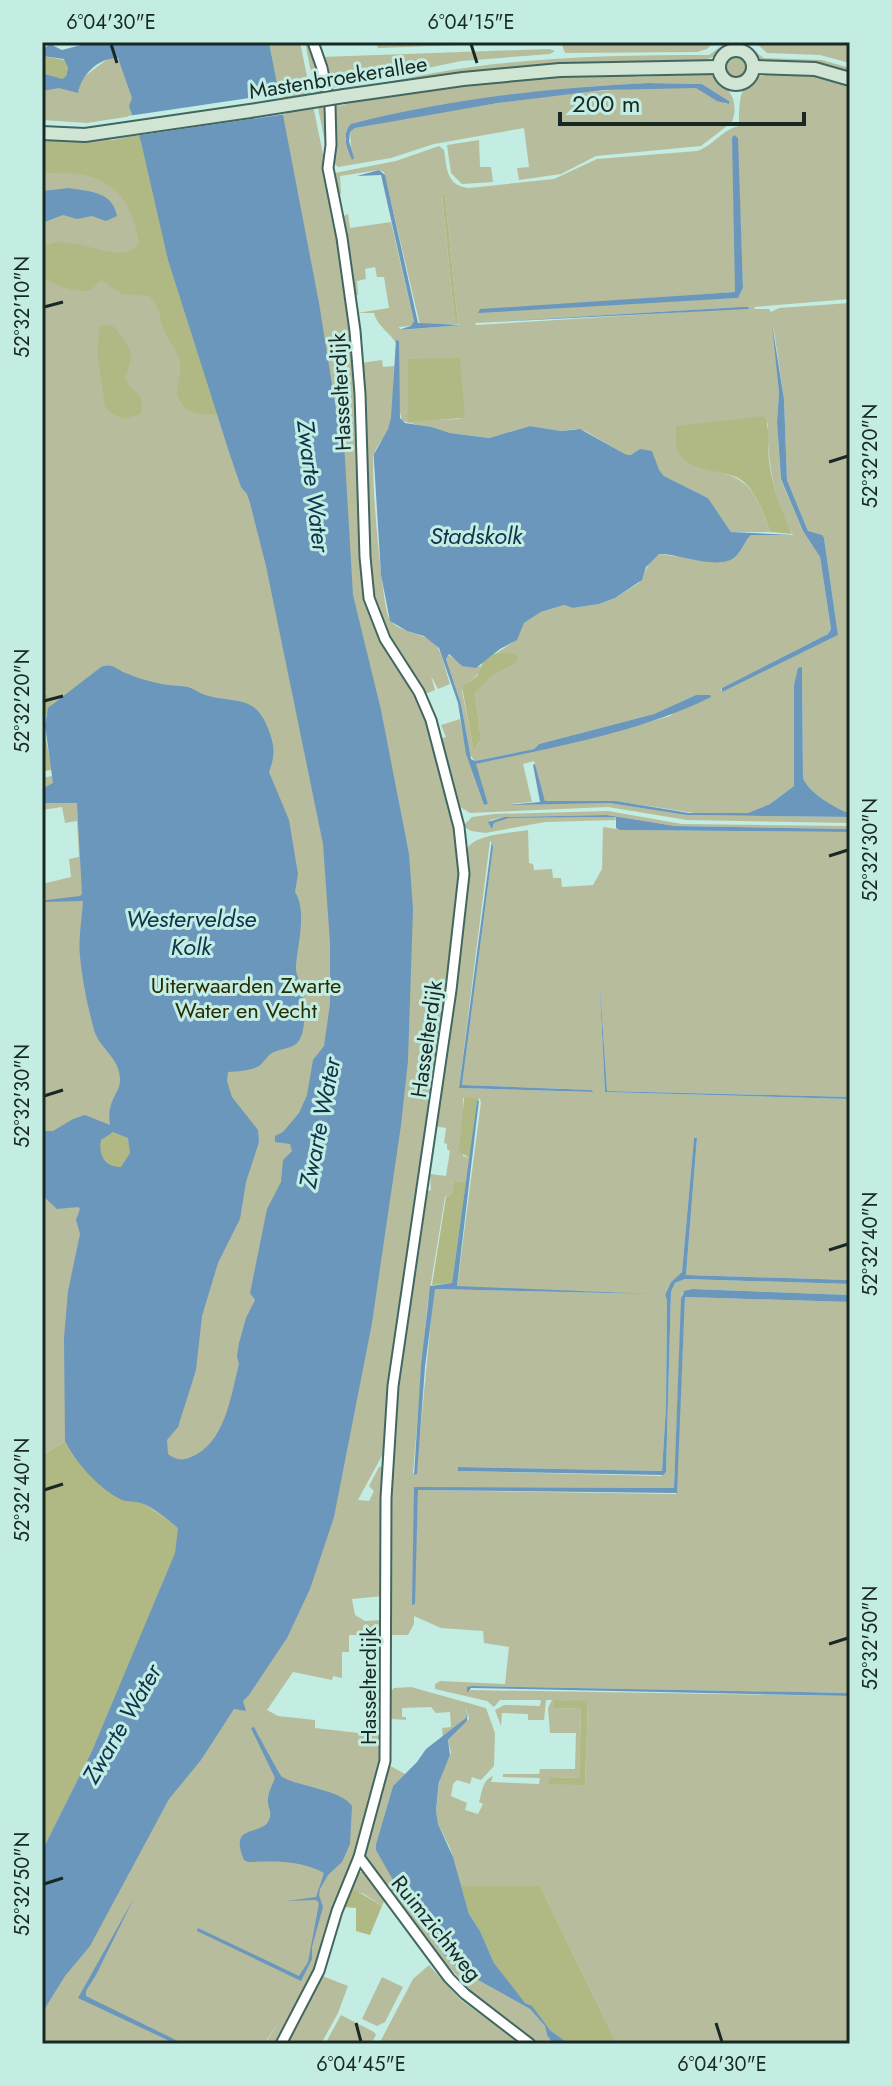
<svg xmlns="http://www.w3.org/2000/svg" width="892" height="2086" viewBox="0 0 892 2086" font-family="Jost,sans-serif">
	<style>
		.green { fill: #b7bd9c; fill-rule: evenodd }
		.forest { fill: #b0b983 }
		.water { fill: #6b97bd; fill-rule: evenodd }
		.pier { fill: #c3ece3 }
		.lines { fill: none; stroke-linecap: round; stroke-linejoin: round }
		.street-casing { stroke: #426760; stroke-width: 13 }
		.secondary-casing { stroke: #426760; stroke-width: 16 }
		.street { stroke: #fff; stroke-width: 9 }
		.secondary { stroke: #d1e5d5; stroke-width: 12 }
		.secondary-bridge-casing { stroke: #426760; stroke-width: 16; stroke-linecap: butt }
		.secondary-bridge { stroke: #d1e5d5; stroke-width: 12 }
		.ticks { fill: none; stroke: #182825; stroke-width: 3 }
		.labels { text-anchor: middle; stroke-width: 6; stroke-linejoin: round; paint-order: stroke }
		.street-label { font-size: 22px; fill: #182825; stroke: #c3ece3 }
		.park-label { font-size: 22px; fill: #282c02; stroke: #c3ece3 }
		.water-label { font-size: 24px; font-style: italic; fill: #0f324d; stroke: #c3ece3 }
		.neatline { fill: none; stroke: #182825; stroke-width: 3 }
		.ticks-label { font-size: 20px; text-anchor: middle; fill: #182825 }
	</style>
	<rect width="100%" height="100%" fill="#c3ece3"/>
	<g class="green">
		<path d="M269,42h31l33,161 20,137 14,263c9,35 33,60 49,92 19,36 44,125 45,166 0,12 -1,25 -2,37l-74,552 -27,50 11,1 5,-10 -5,-5 10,-19 5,-1 -1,130 -31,3 3,16 10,6 17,-1 2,34h-13v-12l-7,-1 -1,-6h-14v17h-7v26l-9,-2 -1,4 -39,-8 -26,38 11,6 37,4v8l70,8 -7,52 -57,173 -42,83h-14l13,-21 -14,21h-222v-193l50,-100 -27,-310 -23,15v-572l29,-7 -2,-18 10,-2 -2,-36 -12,2 -3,-16 -20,3v-32l10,-2 -6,-84 -4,-5v-549l68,-1 1,4 172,-24z"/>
		<path d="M305,42h4c15,38 19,75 19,116z"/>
		<path d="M375,42h162l-159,6z"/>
		<path d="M561,42h153l-7,7 -10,3 -132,1z"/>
		<path d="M727,42l-1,5 -6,7 -17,7 -104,4 -241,25c115,-32 233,-35 351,-35z"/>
		<path d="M741,42l23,16 58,2 28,8v6l-90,-12 -14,-12z"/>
		<path d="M755,42h95v21l-30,-8 -53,-2z"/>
		<path d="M549,49l6,2 -5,3 -89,7 -129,27 -10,-31z"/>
		<circle cx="735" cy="69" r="11"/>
		<path d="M109,58h8c7,10 14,28 15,39 1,7 -1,11 0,19l-45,7 -45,-3v-45l39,4z"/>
		<path d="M799,73l17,1 34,10v215l-96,8 1,2h14l2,3 8,-4 71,-5v511c-16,-7 -40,-20 -47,-36l-1,-111 -8,18v101l-24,18 -22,9h-54l-78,-12h-71l-11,-40 -11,3 9,38 -25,2 102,-1 77,12 164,2v6l-163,-3 -79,-13 -138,6 -13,-8 -17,-66 6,-2 -5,-12 19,-6 8,40 16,46 4,-1 -13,-40 120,-27 75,-21 26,-21 -42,19 -115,30 -5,5 -59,12 -5,-6 -9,-51 -15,-45 2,-4c10,5 18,16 33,11 -2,13 -15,14 -19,25l11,55 2,2 6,-8 -6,-47 31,-41 -11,2 17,-11 12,-20 17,-11 23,-7 9,3 26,-4 16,-6 24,-15 12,-23 8,-6 59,8 17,-5 16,-22h42c-19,-34 -26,-73 -25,-112l-60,46c43,9 48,23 62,63h-39l-23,-34 -44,-22 -24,-27 -9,7 -4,-1 -42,-24 -10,-2 -14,2 -31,-5 -41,12 -39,-5 -48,-12c-7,-24 0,-51 -5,-75 -3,-11 -20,-19 -23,-33h-17l32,-5 -5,-31h-7l-2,-10 -10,2 1,10 -9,2 1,14h-5l-11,-78 6,-3 2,14 41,-6 23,99 -3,5 -12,1 1,3 62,-5 -4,-1 -13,-129 -3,1 13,128 -35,1 -36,-153 -5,-2 -39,6 1,18 -5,-3 -3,-12 2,-6 61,-12 43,-15 5,4c3,18 2,36 25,38l85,-9 43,-20 100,-8c16,-5 26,-22 42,-25 -1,-52 11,-51 60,-53zM737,136l6,152 -5,10 -260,12 257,-18zM740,307l9,1 -273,17 -1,-2zM773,324l11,75 3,81 21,51 16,7 14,97 -117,56 1,-3 106,-54 3,-5 -11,-72 -17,-26 -22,-51 -4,-58 2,-29zM408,359l53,60 -53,2z"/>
		<path d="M635,74v3l75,-3c19,12 30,27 22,48l-31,24 -105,10 -35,18 -42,6 -2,-12 12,-1 -5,-39 -90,16 -43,14 -53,9 -5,-5 1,-56 11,-1v-4c97,-15 192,-26 290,-27zM648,83l54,1 27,17 -3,3 -26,-16 -10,-1c-113,0 -224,20 -335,41l-5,4 2,28 -7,-21 2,-10 149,-32 87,-10z"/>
		<path d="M479,140l1,27h11l2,15 -31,2 -11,-11 -4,-28z"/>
		<path d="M382,360l1,7 11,-1c-1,19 1,43 -5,61 -3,9 -12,17 -15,27 -4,15 8,151 15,164 9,16 34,13 46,26 8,9 11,29 15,40l-12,5 -7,-13 4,14 -12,5 -47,-80 -8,-46 -7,-206z"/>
		<path d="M608,811l74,13 168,2v3l-175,-3 -68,-11 -103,2 -14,3 3,8 1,-5 15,-5 105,-1 2,3 -71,2 -60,11 -14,-2 -8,-5 9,-9 22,-3z"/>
		<path d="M603,827l21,3 226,2v265l-243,-6 -8,-118 6,119 245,7v181l-164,-5 11,-137h-3l-12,134 -11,10 -6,13 2,5 -1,107 -4,64 -204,-4v4l203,5 5,-4 5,-180 4,-9 10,-4 165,5v11l-157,-6 -11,4 -8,195 -260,-1v118l4,-115 258,4 9,-197 165,5v391l-378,-7 -3,4 381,6v348h-233l-77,-158h-79l-11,-38 -12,-24 -2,-14 4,-33 11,-24 -3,-13 21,-21 -2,-14 -1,13 -23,21 -1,-11 9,-1 -1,-15 -14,1 -5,-6 -29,1v9h4v3l-14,-1 -3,-4v-22l5,-5 17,-1 75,21 9,25 -1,33 -13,14 -9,-3 -2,7 -13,-4 -4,4 -2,12 16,7 -2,7 13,4 5,-10 -4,-2c3,-9 3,-22 14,-26l-2,6 48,2 1,-6 -37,-1v-3h36l1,-5h35l1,-36h-26l-2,-25 4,-8h-6l-2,20h-16v-6l-26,-1 -1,13 -6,-16 9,-5 36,1 1,-6h-41l-6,7 -7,-6 -52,-12v-5l5,-3 65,3 4,-37 -25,-4 -1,-12 -42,-3 -27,-12v8l-6,11h-19l-1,-112 8,-138 28,-193 7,-2 -1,-16 16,2 4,-25 -3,-2v-5l-3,-1 2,-15 -11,-2 31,-250c0,-7 -2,-19 1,-26 5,-16 46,-17 61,-20l1,33 4,1 1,6 18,-1 1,9h8l1,9 31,-2 9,-16zM490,841l3,2v5l-31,237 129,5 3,2 -135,-4zM463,1098h16l2,4 -24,185 197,7 -220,-5 -18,186 -3,-2 14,-165 18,-111 6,-2 3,-14 12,1 4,-24 -7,-2zM554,1700l34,2 -3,82 -36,-1 1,-6 29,1 2,-69 -27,-1z"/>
		<path d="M387,1764l18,10 -12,12 -17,58 34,66 36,47 14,13 70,39 15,17 2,9 6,9h-14l-69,-54 -32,-35 -33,-47 -12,-7 -27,-41 -1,-16z"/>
		<path d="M360,1872h6l19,27 -3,7 -18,-12 -15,-5 5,-14z"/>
		<path d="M429,1965l33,36 60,43h-143l34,-65z"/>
		<path d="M320,1975l28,11 -10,27 -17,31h-39z"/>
		<path d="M382,1977l21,10 -18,35 -8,4 -15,-7z"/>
		<path d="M341,2015l33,17 2,3 -5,9h-46z"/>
	</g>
	<g class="forest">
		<path d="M42,56l23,4 3,8 -2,8 -4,3 -20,-6z"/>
		<path d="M139,135l29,125 49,154c-17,3 -41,-3 -40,-26 1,-9 5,-16 3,-25 -1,-10 -9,-18 -14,-28 -8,-16 -3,-25 -17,-39l-27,-2 -21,-14c-4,3 -6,7 -10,9 -9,7 -42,-6 -49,-13v-28c28,-21 82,25 97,-7 -7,-36 -21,-60 -59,-67 -12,-2 -25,1 -38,-2v-30l54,1z"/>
		<path d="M442,195h3l13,129h-3z"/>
		<path d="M100,325l13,1 12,15 7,14 -7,24c7,15 23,15 15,35l-16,5 -13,-6 -6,-6 -8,-56z"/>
		<path d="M460,358l5,60 -57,4v-63z"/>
		<path d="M764,416c7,12 3,30 5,44 3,26 12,50 23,74l-22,-2c-6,-17 -12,-37 -26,-50 -17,-15 -56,-7 -66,-31 -3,-7 -2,-18 -2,-25z"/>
		<path d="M506,652l11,3v7l-26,14 -16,17 6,47 -6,8 -2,-1 -11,-60 15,-11 6,-14 11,-8z"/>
		<path d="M42,687l10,17c-14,16 -3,46 0,66l-10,1z"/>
		<path d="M464,1098h15l-2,3 -7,57 -11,-6z"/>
		<path d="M113,1132l15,6 2,16 -9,13c-16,1 -23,-12 -20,-27z"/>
		<path d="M454,1181l12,1 -14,101 -20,2 14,-88 5,-2z"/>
		<path d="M65,1441l7,15 106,72 -3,25 -83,198 -50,100v-395z"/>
		<path d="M554,1700l34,1 -3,84 -36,-1v-7l30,1 2,-69 -28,-1z"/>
		<path d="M461,1886h79l77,158h-48l-19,-14 -18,-23 -7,-4 -15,-17 -16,-23 -14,-32 -11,-17z"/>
		<path d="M352,1888l30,18 -12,29 -14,-4v-23l-13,-1 6,-18z"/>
	</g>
	<g class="water">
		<path d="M92,42h177l50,261 19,119 6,20 9,153 28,115 28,144 4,55 -5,152 -7,64 -29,198 -38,194 -24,72 -23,49 -38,57 -6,6 3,10 -12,-2 -33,51 -32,39 -79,147 -25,30 -23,37v-162l50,-100 83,-198 3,-25c-11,-9 -24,-21 -37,-25 -6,-2 -13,-1 -19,-3 -23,-11 -46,-37 -57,-59l-1,-103 4,-47 12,-57 -4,-14 4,-11 -2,-2 -21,2 -15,-14v-64h11l20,-12 12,-4 25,10c-4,-26 11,-31 10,-47 -1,-21 -21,-30 -26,-48 -6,-23 -12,-50 -14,-74 -2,-17 2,-37 3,-55l-38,1 1,-2 34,-4 2,-2 -5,-91h-35v-14l11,-6 -8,-58 3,-17 53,-41c13,-5 15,3 27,7 9,4 20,7 29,9 10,3 21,2 31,4 6,2 11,6 17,8 29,9 51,-2 64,36 6,16 6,25 0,41l20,48 9,54 -3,18c12,18 3,51 1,73 -1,9 4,16 6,24 2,14 6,45 -6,55 -7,5 -17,5 -24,9 -5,3 -8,9 -13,13 -9,5 -21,5 -31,6l-1,9 5,16 26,33 1,12 -13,40 -6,37 -22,44 -16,53 -6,54 -18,57 -11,13 1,14c7,6 15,7 23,3 34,-13 40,-62 48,-93l-2,-8 2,-13 7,-25 9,-18 -5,-7 17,-84 14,-27 2,-22 9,-9 -2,-7 -15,-2v-6l8,-4 16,-19 8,-18 6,-35 11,-14 6,-42v-61l-7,-99 -57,-278 -16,-63 -3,-9 -6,-7 -11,-32 -62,-195 -27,-118 -12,-36 3,-8 -14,-40c-21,0 -37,18 -40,35l-19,-5 -17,3v-18l20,6 4,-3 2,-8 -4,-9 -22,-3v-6l8,-6 12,6zM113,1132l15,6 2,15 -9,14c-16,1 -23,-12 -20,-27z"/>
		<path d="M648,83l54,1 27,17v3l-12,-3 -21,-13 -92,2 -106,13 -143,25 -5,4 -1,9 5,17 -2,2c-5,-12 -11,-26 -1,-36 97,-25 198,-36 297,-41z"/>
		<path d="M734,135l4,3 5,150 -5,10 -260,15 2,-4 255,-17 -3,-154z"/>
		<path d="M379,170l6,5 33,148 45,2 -65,5 13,-4 3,-5 -33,-146 -24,1z"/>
		<path d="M69,188c22,4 43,3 48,28l-11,5 -14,-5 -15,3 -14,-4 -21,8v-32z"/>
		<path d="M740,307h8l1,2 -274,14z"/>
		<path d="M772,324l12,75 3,81 21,51 14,4 2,3 14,97 -116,57v-4l106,-54 3,-5 -11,-72 -17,-26 -22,-52 -4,-57 2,-29z"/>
		<path d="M396,340l3,1 1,77 5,5 26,4 19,6 39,5 41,-12 31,5 19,-2 47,26h4l9,-6 12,2 7,19 5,6 44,22 23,34 62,3h-42c-6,6 -9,15 -15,21 -16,16 -58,-3 -77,-2l-13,13 -4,13 -27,18 -16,6 -26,4 -9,-3 -23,7 -17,11 -7,17 -17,9 -24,19 -14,-2 -13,-12 -3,5 15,45 10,55 4,2 59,-12 5,-5 115,-30 42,-19h14l1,2c-73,36 -157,50 -235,67l12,40 -4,1 -18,-51 -8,-51 -19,-55 -15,-12 -17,-5 -17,-10 -9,-46 -7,-114v-7l14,-25 3,-11z"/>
		<path d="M802,667l1,111c7,16 31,29 47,36v3l-164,-2 -77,-12 -102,2 33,-3 -7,-37 2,-1 10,37h71l73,12h59l22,-9 24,-18v-101l4,-17z"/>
		<path d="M607,815l68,11 175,3v3l-230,-2 -4,-2v-10l-2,-1 -105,1 -15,5 -2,6 -4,-7 16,-5z"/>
		<path d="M492,840l1,8 -31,237 129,5 3,2 -135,-4z"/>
		<path d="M599,972l8,119 243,6v2l-245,-7z"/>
		<path d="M479,1100l-22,186 197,8 -219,-5 -10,78 -8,107 -3,1 7,-109 9,-80 22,-3 25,-182z"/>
		<path d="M694,1138h3l-11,137 164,5v4l-165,-5 -10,4 -4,9 -5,180 -3,3 -205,-4v-4l204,4 4,-64 1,-107 -2,-5 6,-13 11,-10z"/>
		<path d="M693,1289l157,6v7l-165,-5 -8,196 -259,-3 -3,114 -3,1 2,-118 260,1 7,-189 3,-8z"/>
		<path d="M472,1686l378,7v3l-379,-8 -4,5v-6z"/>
		<path d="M468,1704l-1,17 -19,19 2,15 -11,27 -3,28 2,14 15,33 16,57 11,17 14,32 31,40 7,3 18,24 19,14h-16l-6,-9 -2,-9 -15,-17 -70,-39 -14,-13 -36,-47 -34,-60v-6l17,-58 24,-24 9,-13 40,-31z"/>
		<path d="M254,1727c3,6 26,48 28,50 18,10 60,13 70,29l-2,38 -8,18 -14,13 -8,14 -1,6 4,12 -11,40v12l-11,22 -104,-50 1,-3 101,48 9,-14 11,-59 -3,-3 -29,1 29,-4 8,-24c-23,-13 -49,-12 -76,-11l-4,-2c-17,-40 21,-21 26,-43 1,-7 -1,-7 -2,-14 -1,-9 4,-17 7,-25l-24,-50z"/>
		<path d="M134,1898l-38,77 -10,16v5l98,48h-8l-98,-46z"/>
	</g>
	<path class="pier" d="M282,93l4,21 -151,22 -6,-16 -1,-4z"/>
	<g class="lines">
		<g class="street-casing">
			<g id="street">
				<path d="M735,42l1,8"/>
				<path d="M359,1857l90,121 16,16 65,50"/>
				<path d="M281,2044l38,-73 18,-60 22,-54 26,-96 1,-263 7,-112 58,-396 13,-116 -5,-47 -28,-107 -12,-28 -34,-53 -16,-41 -4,-41 -5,-163 -5,-63 -13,-93 -14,-70 3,-23 -1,-40 -8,-37 -9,-26"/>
			</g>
		</g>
		<g class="secondary-casing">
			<g id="secondary">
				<circle cx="736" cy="67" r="17"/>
				<path d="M754,67l61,2 35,10"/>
				<path d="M344,96l119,-17 97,-9 159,-3"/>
				<path d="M42,133l43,2 165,-24"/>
			</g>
		</g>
		<use href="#street" class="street"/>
		<use href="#secondary" class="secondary"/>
		<g class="secondary-bridge-casing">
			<path id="secondary-bridge" d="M250,111l94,-15"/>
		</g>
		<use href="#secondary-bridge" class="secondary-bridge"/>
	</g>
	<path class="ticks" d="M111,44l6,19M471,44l6,19M44,307l19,-5M829,462l19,-6M44,701l19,-5M829,856l19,-6M44,1096l19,-6M829,1250l19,-6M44,1490l19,-6M829,1644l19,-6M44,1884l19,-6M356,2023l5,19M716,2023l6,19"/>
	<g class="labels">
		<g class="street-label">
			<text transform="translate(338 77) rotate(-9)" y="8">Mastenbroekerallee</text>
			<text transform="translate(340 392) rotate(-93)" y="8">Hasselterdijk</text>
			<text transform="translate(426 1039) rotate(-82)" y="8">Hasselterdijk</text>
			<text transform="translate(368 1686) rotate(-90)" y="8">Hasselterdijk</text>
			<text transform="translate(437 1928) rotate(51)" y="8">Ruimzichtweg</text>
		</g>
		<g class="park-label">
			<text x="246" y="993">Uiterwaarden Zwarte<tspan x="246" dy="25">Water en Vecht</tspan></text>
		</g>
		<g class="water-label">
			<text transform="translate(313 486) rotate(83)" y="8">Zwarte Water</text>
			<text x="476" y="544">Stadskolk</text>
			<text x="191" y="927">Westerveldse<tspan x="191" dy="28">Kolk</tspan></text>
			<text transform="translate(320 1123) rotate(-79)" y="8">Zwarte Water</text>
			<text transform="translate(122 1724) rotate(-60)" y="8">Zwarte Water</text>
		</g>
	</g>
	<rect width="892" height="2086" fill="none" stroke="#c3ece3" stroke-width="88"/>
	<path d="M560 112v12h244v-12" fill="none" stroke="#182825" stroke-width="4"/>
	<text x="572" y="112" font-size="24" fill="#182825" stroke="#c3ece3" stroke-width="6" paint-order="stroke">200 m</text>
	<rect x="44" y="44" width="804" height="1998" class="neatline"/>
	<g class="ticks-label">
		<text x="111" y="29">6°04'30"E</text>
		<text x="471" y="29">6°04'15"E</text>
		<text transform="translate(22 307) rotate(-90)" y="7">52°32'10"N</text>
		<text transform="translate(870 456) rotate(-90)" y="7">52°32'20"N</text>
		<text transform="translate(22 701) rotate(-90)" y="7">52°32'20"N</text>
		<text transform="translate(870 850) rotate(-90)" y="7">52°32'30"N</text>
		<text transform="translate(22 1096) rotate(-90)" y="7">52°32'30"N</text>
		<text transform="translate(870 1244) rotate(-90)" y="7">52°32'40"N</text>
		<text transform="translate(22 1490) rotate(-90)" y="7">52°32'40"N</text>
		<text transform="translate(870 1638) rotate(-90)" y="7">52°32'50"N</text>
		<text transform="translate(22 1884) rotate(-90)" y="7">52°32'50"N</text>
		<text x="361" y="2071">6°04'45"E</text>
		<text x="722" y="2071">6°04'30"E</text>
	</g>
</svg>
